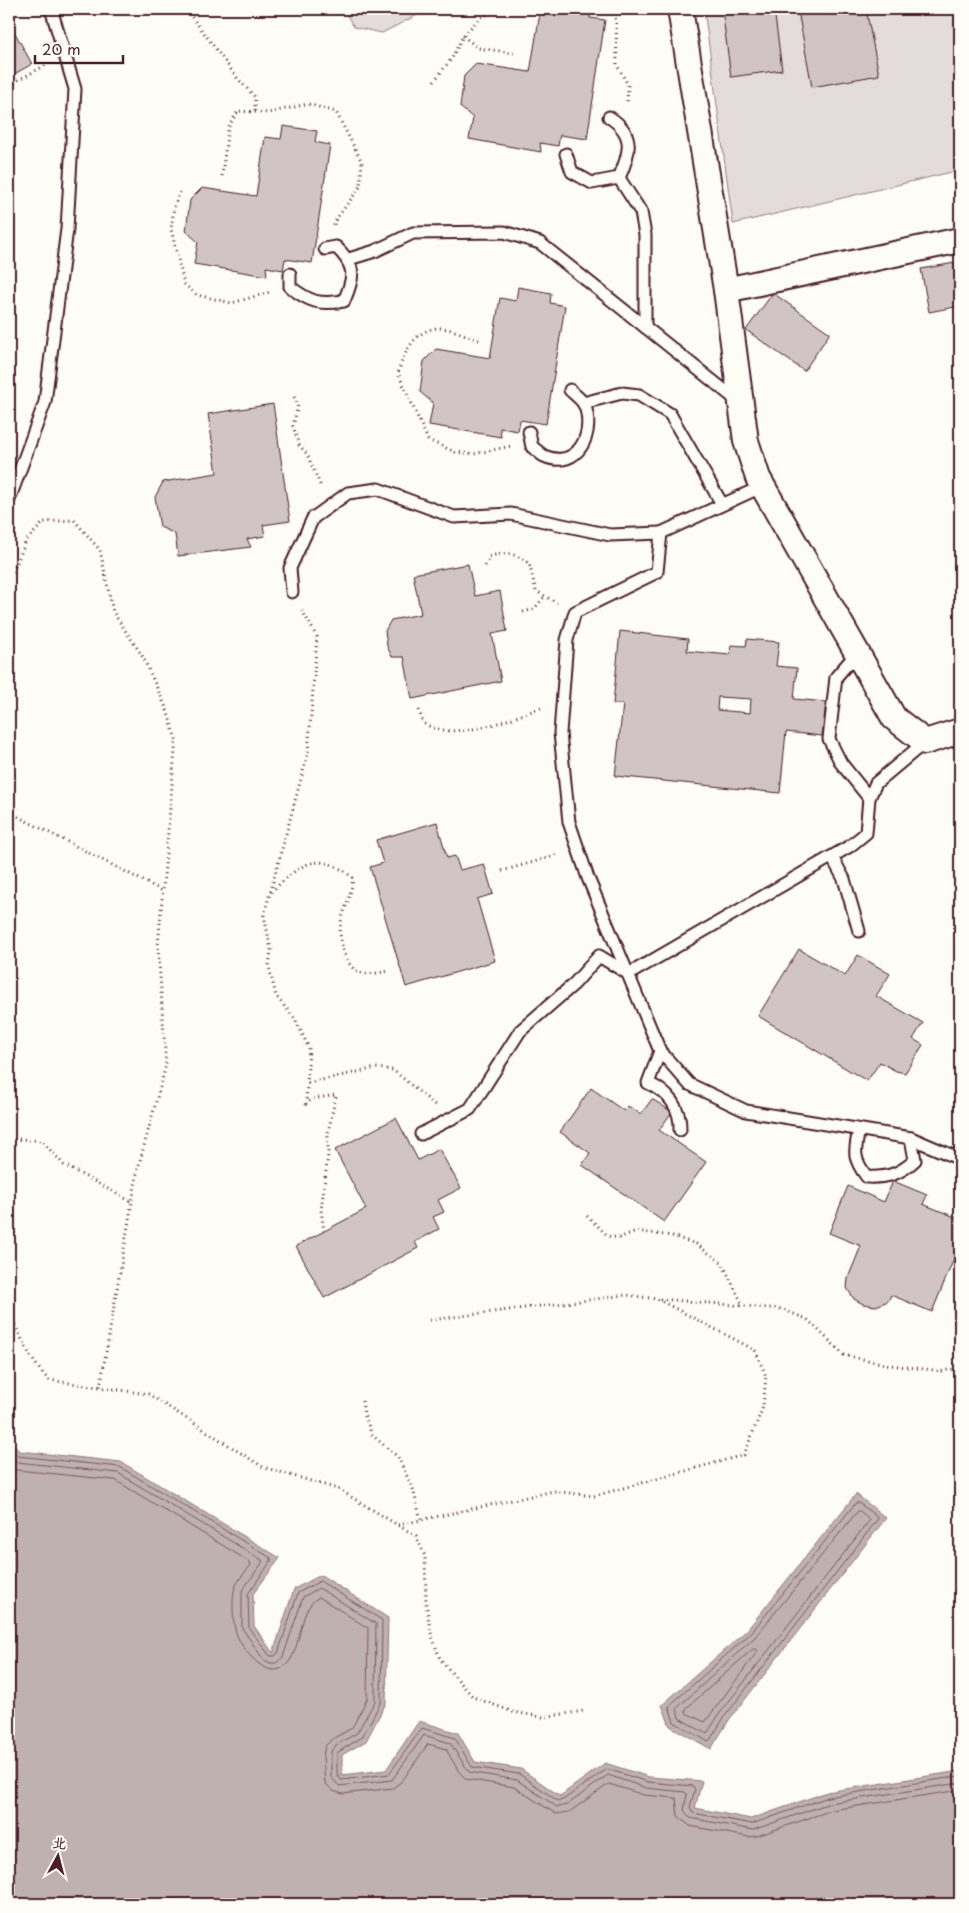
<svg xmlns="http://www.w3.org/2000/svg" width="969" height="1913" viewBox="0 0 969 1913" font-family="'Playpen Sans','LXGW WenKai TC',sans-serif">
	<style>
		.green { fill: #e3dcda; stroke: #967e82 }
		.water { fill: #c0b1b1; stroke: #91777b }
		.lines { fill: none; stroke-linecap: round; stroke-linejoin: round }
		.shore { stroke: #795961; stroke-width: 1 }
		.building { fill: #d0c5c4; stroke: #4a1f2b; fill-rule: evenodd }
		.lane-casing { stroke: #4a1f2b; stroke-width: 15 }
		.street-casing { stroke: #4a1f2b; stroke-width: 28 }
		.path { stroke: #4a1f2b; stroke-width: 3; stroke-dasharray: 1 4; stroke-linecap: butt }
		.lane { stroke: #fdfcf7; stroke-width: 11 }
		.street { stroke: #fdfcf7; stroke-width: 24 }
	</style>
	<rect width="100%" height="100%" fill="#fdfcf7"/>
	<filter id="ink" filterUnits="userSpaceOnUse"><feTurbulence type="fractalNoise" baseFrequency=".02" numOctaves="2"/><feDisplacementMap in="SourceGraphic" scale="10" xChannelSelector="R" yChannelSelector="G"/><feConvolveMatrix kernelMatrix="1 2 1 2 8 2 1 2 1" color-interpolation-filters="sRGB"/></filter>
	<g filter="url(#ink)">
		<g class="green">
			<path d="M343,9h86l-47,24 -28,-6z"/>
			<path d="M704,9h256v161l-227,54z"/>
		</g>
		<g class="water">
			<path d="M9,1439l10,12 102,11 159,96 -27,36 1,32 19,27 21,-64 27,-14 67,43 -2,85 -20,38 -24,14v20l44,-5 33,-49 39,12 17,29 46,7 39,27 45,-33 44,14 53,4 -7,27 56,11 76,-27 133,-21v133h-951z"/>
			<path d="M856,1494l30,24 -157,202 -18,29 -41,-23 -8,-21 85,-75z"/>
		</g>
		<g class="lines">
			<g class="shore">
				<path d="M9,1447l9,9 102,11 151,91v3l-23,33 1,34 21,28h5l3,-3 20,-60 22,-12 62,39 -1,82 -19,35 -25,16v22l4,5 48,-6 33,-46 33,10 17,29 47,7 39,27 5,-1 44,-31 41,13 45,4 2,3 -5,18 3,6 59,11 76,-27 132,-21"/>
				<path d="M9,1457l8,5 101,11 144,87v3l-20,28v37l21,31 7,4h6l7,-6 20,-60 16,-9 57,36 -1,77 -18,32 -21,12 -5,6v26l8,9 53,-6 32,-45 26,8 19,29 48,8 40,27 10,-2 41,-30 38,13 39,4 2,2 -3,16 6,8 63,12 77,-27 130,-20"/>
				<path d="M9,1467l8,3 98,10 135,82 1,3c-6,8 -15,16 -17,26 -2,11 -1,28 1,38 3,16 27,47 45,40 24,-10 15,-59 39,-72l49,31 -1,71 -15,29 -20,11 -7,7 -2,10 2,27 8,8 10,3 50,-6 9,-7 26,-37 18,5 13,23 7,7 48,8 42,27 13,-2 40,-28 35,11 32,3 2,18 12,10 58,11 9,-1 75,-26 128,-20"/>
				<path d="M856,1503h3l18,14v3l-152,196 -15,24 -3,1 -33,-19 -5,-16 82,-73z"/>
				<path d="M860,1511l8,7 1,3 -149,192 -12,19 -3,1 -26,-15 -2,-10 78,-71 102,-125z"/>
				<path d="M753,1649h4v3l-52,70 -19,-9v-4z"/>
			</g>
		</g>
		<g class="building">
			<path d="M557,9h34l-1,9 15,2 -18,119 -27,-4 -2,11 -18,-3 1,9 -72,-13 4,-21 -13,-11 4,-31 12,-12 54,8 10,-59 16,2z"/>
			<path d="M722,9h52l8,61 -51,7z"/>
			<path d="M812,9h54l13,66 -67,12 -14,-76z"/>
			<path d="M9,22l23,42 -23,13z"/>
			<path d="M283,126l34,5 -2,11 15,3 -18,118 -27,-4 -2,11 -17,-3 1,9 -73,-12 4,-22 -12,-11 4,-31 12,-12 54,8 9,-59 16,2z"/>
			<path d="M960,262v44l-31,6 -8,-43z"/>
			<path d="M518,287l33,6 -1,10 15,3 -19,118 -26,-4 -2,11 -18,-3 1,9 -72,-12 4,-22 -13,-11 4,-31 12,-12 54,9 10,-60 16,3z"/>
			<path d="M773,293l57,40 -26,38 -58,-41z"/>
			<path d="M273,404l17,117 -27,4 2,11 -18,3 4,8 -73,9 -3,-22 -15,-7 -5,-30 8,-15 54,-9 -9,-59z"/>
			<path d="M468,564l7,32 25,-5 7,40 -15,3 9,47 -89,18 -8,-42h-12l-5,-11 -2,-15 6,-11 30,-6 -8,-40z"/>
			<path d="M620,631l68,8 -1,12 43,4 1,-10 15,1 1,-7 32,3 -3,24 21,2 -3,31 32,3 -4,34 -36,-4 -6,61 -165,-17 8,-72h-10zM718,697l33,2 -1,14 -33,-3z"/>
			<path d="M437,822l10,36 8,-2 5,14 24,-6 9,30 -16,5 18,62 -89,26 -36,-120 13,-4 -7,-23z"/>
			<path d="M799,949l46,27 13,-21 32,19 -14,22 47,27 -10,16 10,6 -18,28 -9,-2 -16,-9 -13,19 -109,-65z"/>
			<path d="M591,1088l33,23 4,-5 13,8 11,-15 20,13 -13,18 47,32 -42,60 -82,-57 8,-12 -30,-21z"/>
			<path d="M396,1118l22,42 21,-11 22,39 -23,12 6,12 -11,5 6,12 -24,13 3,6 -94,50 -28,-52 70,-37 -31,-59z"/>
			<path d="M893,1181l34,14 -4,9 37,15v25l-28,68 -41,-17 -3,6 -12,5 -13,-2 -9,-5 -7,-11 1,-10 13,-32 -32,-13 19,-47 36,16z"/>
		</g>
		<g class="lines">
			<g class="lane-casing">
				<g id="lane">
					<path d="M609,117c27,17 21,36 10,61l22,34 4,23v92"/>
					<path d="M566,154l6,18 20,11 27,-5"/>
					<path d="M349,259l26,-8 38,-18 91,-1 36,11 199,159"/>
					<path d="M290,274v13c20,15 29,18 54,14 11,-25 12,-35 -8,-54l-11,2"/>
					<path d="M583,403l39,-10 17,2 31,19 52,90"/>
					<path d="M529,432l3,15c4,2 8,7 12,9 35,15 52,-25 40,-52 -3,-5 -10,-10 -14,-14"/>
					<path d="M763,486l-102,47 -4,39 -82,40 -8,28 -7,93 9,89 19,56 72,173 29,33 57,27 165,27 49,21"/>
					<path d="M9,500l36,-98 22,-173 8,-140 -23,-77 -3,-3"/>
					<path d="M292,592l-2,-24 23,-50 35,-25 30,-4 76,28 57,-3 99,21 51,-2"/>
					<path d="M856,654l-20,23 -7,62 12,24 28,35"/>
					<path d="M832,857l12,22 15,52"/>
					<path d="M660,1051l-12,32c20,9 33,25 32,47"/>
					<path d="M859,1130c-5,22 -6,29 8,47 20,1 33,-3 48,-17l-4,-22"/>
					<path d="M421,1134l49,-25 50,-78 54,-47 25,-28 30,18 221,-128 16,-13 3,-35 7,-15 49,-41"/>
				</g>
			</g>
			<g class="street-casing">
				<g id="street">
					<path d="M680,9l46,281 234,-50"/>
					<path d="M726,290l20,151 12,37 136,240 31,24 35,-11"/>
				</g>
			</g>
			<g class="path">
				<path d="M186,9l52,70 17,18v15"/>
				<path d="M611,9l5,12 1,44 11,20 -1,19"/>
				<path d="M463,36l15,12 36,5"/>
				<path d="M434,81l18,-23 11,-22 18,-19 19,-8"/>
				<path d="M9,85l39,-21"/>
				<path d="M222,176l6,-48 10,-17 30,2 40,-9 28,8 26,50 -2,25 -26,35v4"/>
				<path d="M180,192l-6,15 -3,22 13,55 13,11 35,8 38,-11"/>
				<path d="M479,340c-12,-4 -30,-13 -42,-12 -24,3 -33,26 -39,45l30,67 27,12 19,2 37,-8"/>
				<path d="M294,397l4,8 -5,21 6,19 8,9 14,33"/>
				<path d="M485,566l4,-9c17,-6 25,-4 40,6l7,28 21,12"/>
				<path d="M9,581l17,-40 18,-19 30,-2 26,30 13,62 30,45 24,53 9,29 -18,207 8,119 -28,103 -38,219"/>
				<path d="M302,610l15,27 -9,116 -44,162 7,35 -2,17 7,29 19,23 14,29 -3,56 6,-5 24,-4 -8,38v22l-7,55 3,21"/>
				<path d="M523,612l11,-3 11,-13"/>
				<path d="M419,710l4,13c32,20 87,-4 120,-16"/>
				<path d="M9,812l154,79"/>
				<path d="M502,871l56,-16"/>
				<path d="M271,892c29,-27 46,-44 82,-14 -4,35 -22,42 -7,79 3,8 8,14 16,16 8,2 20,-1 28,-2"/>
				<path d="M308,1083l68,-15 17,2 42,35"/>
				<path d="M9,1140l12,-1 21,2 22,24 68,37"/>
				<path d="M587,1216l21,20 11,2 17,-7 36,5 24,8 26,19 21,42"/>
				<path d="M660,1299l121,10 26,10 37,36 46,10 52,6 18,-3"/>
				<path d="M9,1311c11,25 21,50 40,69l99,14 115,73 75,22 78,47 9,20 1,46 4,28 10,29 33,38 40,15 30,5 41,-6"/>
				<path d="M362,1401l2,13 8,21 26,22 15,32 8,31"/>
				<path d="M398,1525l156,-34 40,5 150,-41 19,-48 3,-31 -11,-26 -98,-51 -30,-4 -197,25"/>
			</g>
			<use href="#lane" class="lane"/>
			<use href="#street" class="street"/>
		</g>
	</g>
	<rect width="969" height="1913" fill="none" stroke="#fdfcf7" stroke-width="30"/>
	<rect x="15" y="15" width="939" height="1883" fill="none" stroke="#4a1f2b" stroke-width="2" filter="url(#ink)"/>
	<g transform="translate(58 1856) rotate(7)" stroke="#fdfcf7" stroke-width="4" paint-order="stroke">
	<path d="M0-4L9 19L0 12L-9 19Z" fill="#4a1f2b"/>
	<text y="-8" font-size="14" font-weight="bold" text-anchor="middle" fill="#4a1f2b">北</text>
	</g>
	<path d="M35 55v8h88v-8" fill="none" stroke="#4a1f2b" stroke-width="2.5"/>
	<text x="42" y="55" font-size="15" fill="#4a1f2b" stroke="#fdfcf7" stroke-width="4" paint-order="stroke">20 m</text>
</svg>
